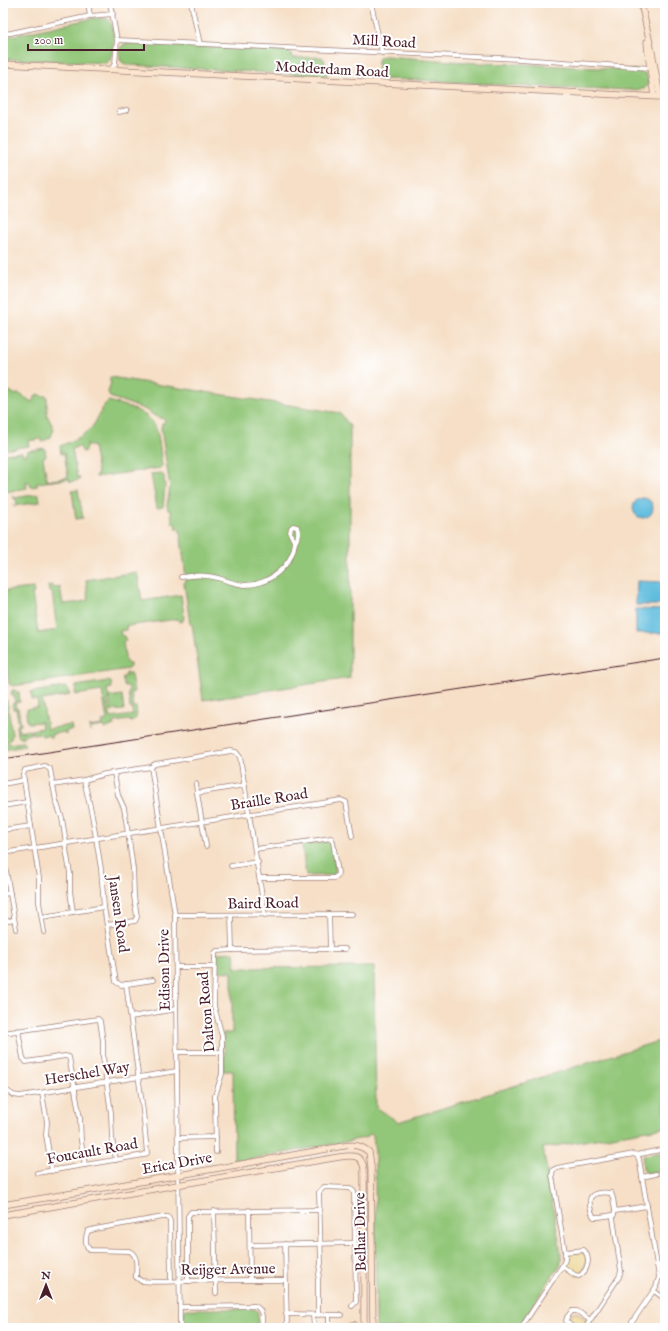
<svg xmlns="http://www.w3.org/2000/svg" width="668" height="1331" viewBox="0 0 668 1331" font-family="'IM FELL English',serif">
	<style>
		.green { fill: #92c678; stroke: #6e7252 }
		.sand { fill: #eeda9e; stroke: #9c7c64 }
		.water { fill: #60bdde; stroke: #556e84 }
		.lines { fill: none; stroke-linecap: round; stroke-linejoin: round }
		.street-casing { stroke: #a07f78; stroke-width: 5.5 }
		.secondary-casing { stroke: #a07f78; stroke-width: 7 }
		.street { stroke: #fff; stroke-width: 4 }
		.secondary { stroke: #fbe5cf; stroke-width: 5.5 }
		.rail { stroke: #4a1f2b; stroke-width: 1 }
		.labels { text-anchor: middle; stroke-width: 4; stroke-linejoin: round; paint-order: stroke }
		.street-label { font-size: 15px; fill: #4a1f2b; stroke: #fff }
	</style>
	<rect width="100%" height="100%" fill="#fff"/>
	<filter id="ink" filterUnits="userSpaceOnUse"><feTurbulence type="fractalNoise" baseFrequency=".025" numOctaves="2"/><feDisplacementMap in="SourceGraphic" scale="8" xChannelSelector="R" yChannelSelector="G"/><feConvolveMatrix kernelMatrix="1 2 1 2 8 2 1 2 1" color-interpolation-filters="sRGB"/></filter>
	<filter id="wash" filterUnits="userSpaceOnUse"><feTurbulence type="fractalNoise" baseFrequency=".012" numOctaves="4" result="noise"/><feDisplacementMap in="SourceGraphic" scale="16" xChannelSelector="R" yChannelSelector="G"/><feGaussianBlur stdDeviation="0.9" result="paint"/><feColorMatrix in="noise" values="0 0 0 0 0 0 0 0 0 0 0 0 0 0 0 0 0 1.4 0 .05"/><feComposite in="paint" operator="in"/></filter>
	<g filter="url(#wash)">
		<rect width="100%" height="100%" fill="#f6dfc6"/>
		<g class="green">
			<path d="M94,18l14,1c8,7 7,40 -2,44l-103,-4v-23l13,-1z"/>
			<path d="M133,43l155,8v2h3l1,5 30,-1 2,2 4,17 -198,-11 -7,-2 -3,-4v-11l4,-4z"/>
			<path d="M385,56l92,7 44,1 116,6 9,4 3,9 -5,6 -13,1 -110,-4 -102,-6 -42,-1 1,-19 2,-3z"/>
			<path d="M110,377l230,36 10,13v252l-147,22 -11,-76h-2l-6,-42 2,-4 -6,-48 -4,-2 -1,-5h-3l-1,-12 -3,-1 -1,-5 3,-18 -9,-59 1,-4 3,-2 -1,-3 -9,-3 -11,-7 -34,-12 -2,-5 3,-10h-1z"/>
			<path d="M3,387l13,8 2,-2 14,9 5,-8 5,2h5v19l7,14 -3,8 -9,5 -1,-3 -13,2 1,5 -26,4z"/>
			<path d="M109,401c15,5 38,9 46,25 5,11 5,27 7,40l-2,2 -64,9v-2l2,-1 -5,-28h-3l-3,-2 -2,7 -2,1 -4,-6 -7,3 5,28h3l-1,3 -9,2 -1,-3 -32,4v3l-6,1 -2,-5h-3l1,6 -22,4 -2,-6v-32l19,-2 1,3 4,-1v-3l17,-3 1,2 1,6 -3,1 4,24 21,-4 -4,-24 -3,1 -1,-8c12,-5 23,-9 32,-19 6,-7 10,-23 17,-26z"/>
			<path d="M160,473l4,3 1,11 -2,20 -6,1 -6,-34z"/>
			<path d="M78,490l5,28 -7,1 -4,-28z"/>
			<path d="M39,494l1,8 -27,4 4,-1 -1,-6 -3,-1v-3l1,3z"/>
			<path d="M137,572l5,29 39,-6 3,21 -1,5 -4,1 -1,-3 -52,7v4l-6,1 1,4 3,1 2,5 -3,1 3,21 4,1v3l-2,2 -115,17 -4,-2 -6,-41v-52l30,-3 1,5h-2l6,40 19,-3 -5,-38h-3l-1,-6 4,-1 1,3 7,-1 3,17 19,-2v-1l6,-1 -2,-20z"/>
			<path d="M126,673h4l1,2 3,17h-3l2,15h3c1,7 2,12 -5,15l-2,-2 -15,2v3l-10,4v-3l-13,2 -1,4 -1,-5 14,-2 -1,-4 5,-1 -5,-29 -27,4 1,-9 32,-5 3,1 1,6 -5,1 2,11h-2l4,18 22,-3 -1,-7h-2l-2,-16 1,-1v-5h-5l-2,-9 4,-1z"/>
			<path d="M66,687l4,8 -28,5 5,29 24,-4 1,5 -6,1v4l-2,-3 -12,2 -1,4 -4,-3 -5,1 -2,-3 -8,1 -1,-4 11,-2 -1,-6 -12,1v-1h-2l-1,-10 1,-1v-2l11,-2 -1,-7h-5l-1,-8z"/>
			<path d="M12,690h3l1,2h3l1,10 -5,1 1,5h2l3,17 -3,1 1,6 11,-2v4l-7,1v3h-3l-3,-3 -1,-9 3,-1 -3,-16h-3l-1,-5 3,-2 -1,-6 -3,-1z"/>
			<path d="M122,695l2,15 -13,1 -2,-14z"/>
			<path d="M3,700h4l5,34 -1,5 -3,2 1,3 14,-2 2,4 -22,4z"/>
			<path d="M329,841l2,1 5,31 -1,2 -29,1 -4,-31z"/>
			<path d="M234,952l1,16 139,-1 2,140 22,15 267,-83v88l-122,21 19,111 -2,6 -38,56 -4,7h-142l-1,-174 -2,-19 -3,-1c-5,6 -12,4 -19,7l-117,21 -1,-91h-10l2,-22 -2,-2v-14h9v-61l-17,-1 1,-18z"/>
			<path d="M665,1152v19l-18,3c-5,-4 -6,-13 -3,-19z"/>
			<path d="M187,1309h67l4,3v16h-75c-1,-6 -3,-17 4,-19z"/>
		</g>
		<g class="sand">
			<path d="M583,1252c6,8 2,14 -2,22l-4,1 -10,-7 -1,-2 2,-10 2,-3z"/>
			<path d="M576,1312l10,8v4l-3,4h-7l-8,-6v-4l4,-5z"/>
		</g>
		<g class="water">
			<circle cx="643" cy="508" r="10"/>
			<path d="M637,581l28,1v23h-29z"/>
			<path d="M636,609l29,1v23h-29z"/>
		</g>
	</g>
	<g filter="url(#ink)">
		<g class="lines">
			<g class="street-casing">
				<g id="street">
					<path d="M88,3l2,13"/>
					<path d="M110,3l7,37 -2,24 -4,5"/>
					<path d="M191,3l9,41"/>
					<path d="M371,3l11,50"/>
					<path d="M3,34l8,-1 79,-17 23,-2"/>
					<path d="M117,40l403,19 130,9"/>
					<path d="M119,112l8,-2"/>
					<path d="M181,577c12,-2 24,-3 37,1 9,3 17,6 27,7 24,0 47,-19 50,-42l-5,-10 1,-5 2,-2 4,1c2,6 1,11 -2,16"/>
					<path d="M151,767l24,148 5,413"/>
					<path d="M84,780l8,35 4,23 5,31 3,38 12,75 5,3 32,-5"/>
					<path d="M3,784l21,-4"/>
					<path d="M196,784l1,9"/>
					<path d="M53,785l31,-5 21,-6 46,-7 4,-3 76,-13 5,1 4,5 25,158"/>
					<path d="M3,806l24,-4"/>
					<path d="M3,830l28,-4"/>
					<path d="M65,843l5,30v18l3,21"/>
					<path d="M206,846l-9,-53 48,-8"/>
					<path d="M256,849l75,-11 2,4 5,31 -1,3 -3,2h-74"/>
					<path d="M3,853l338,-53 5,2 6,34"/>
					<path d="M3,853l13,76"/>
					<path d="M231,866l27,-4"/>
					<path d="M3,894l7,-1"/>
					<path d="M329,914l1,36"/>
					<path d="M175,915l177,-1"/>
					<path d="M231,915l1,35"/>
					<path d="M42,917l62,-10"/>
					<path d="M3,922l11,-2"/>
					<path d="M107,925l28,-4 2,-4 -3,-21 -1,-27 -4,-29 -5,-32 -6,-13 -4,-22"/>
					<path d="M44,932l-5,-30v-24l-15,-98 -1,-5 2,-5 20,-4 5,3 6,32 6,17 4,25"/>
					<path d="M176,967h38"/>
					<path d="M131,1017l45,-8"/>
					<path d="M18,1030l5,28 3,4 39,-6 4,1 11,61 1,23 4,24"/>
					<path d="M3,1033l95,-14 2,2 3,20v16l8,56 1,25 4,22"/>
					<path d="M177,1052h45"/>
					<path d="M3,1088l10,7 7,1 157,-25"/>
					<path d="M42,1093l5,29 -1,13 6,36"/>
					<path d="M178,1138l38,-1"/>
					<path d="M216,1152l-1,-56 7,-22v-38l-8,-30 1,-53 2,-2 15,-1 113,-1"/>
					<path d="M636,1155l29,-6"/>
					<path d="M37,1173l107,-18 3,-2 -4,-42 -17,-127"/>
					<path d="M642,1177l14,-3"/>
					<path d="M249,1210l1,70"/>
					<path d="M214,1211l2,82"/>
					<path d="M613,1215l-14,2h-5c-3,-4 -6,-16 -3,-20 3,-5 15,-5 20,-4l2,5 2,13"/>
					<path d="M285,1244l2,84"/>
					<path d="M250,1245l105,-2"/>
					<path d="M562,1266l13,9 4,1c9,-5 12,-18 5,-26l-19,2"/>
					<path d="M658,1266l7,-2"/>
					<path d="M171,1281l-1,-60 -2,-4h-5l-68,12 -7,2c-3,6 -3,15 2,19l39,1c10,4 7,17 7,26l5,4c16,2 33,0 49,0 32,-1 64,-1 95,-1"/>
					<path d="M188,1281v-65l3,-4 129,-2"/>
					<path d="M654,1291l11,8"/>
					<path d="M180,1307l75,-1c9,4 7,14 7,22"/>
					<path d="M286,1314l55,1"/>
					<path d="M313,1315l1,13"/>
					<path d="M318,1315v-35l3,-17 -2,-71 5,-5 26,1 4,4 2,110 -4,4"/>
					<path d="M329,1315v13"/>
					<path d="M353,1324h2l1,4"/>
					<path d="M521,1328l41,-62 3,-6v-8l-13,-77 1,-5 4,-2 77,-14 3,1 2,4 20,118 -3,10 -28,41"/>
					<path d="M573,1328l-7,-7 1,-4 5,-6h5l13,9"/>
					<path d="M585,1328l34,-51 2,-6 -8,-53 2,-7 32,-5"/>
				</g>
			</g>
			<g class="secondary-casing">
				<g id="secondary">
					<path d="M647,42l1,11 6,43"/>
					<path d="M3,64l657,33 -8,-45 -11,-49"/>
					<path d="M3,1205l165,-28 170,-30c13,-2 20,-4 31,5l2,14 2,162"/>
					<path d="M3,1215l336,-58c13,-2 23,-3 25,12v159"/>
				</g>
			</g>
			<use href="#street" class="street"/>
			<use href="#secondary" class="secondary"/>
			<path class="rail" d="M3,759l662,-101"/>
		</g>
	</g>
	<g class="labels">
		<g class="street-label">
			<text transform="translate(384 41) rotate(3)" y="5">Mill Road</text>
			<text transform="translate(332 69) rotate(3)" y="5">Modderdam Road</text>
			<text transform="translate(269 799) rotate(-9)" y="5">Braille Road</text>
			<text transform="translate(263 903) rotate(-1)" y="5">Baird Road</text>
			<text transform="translate(119 914) rotate(82)" y="5">Jansen Road</text>
			<text transform="translate(164 970) rotate(-91)" y="5">Edison Drive</text>
			<text transform="translate(206 1012) rotate(-95)" y="5">Dalton Road</text>
			<text transform="translate(87 1073) rotate(-9)" y="5">Herschel Way</text>
			<text transform="translate(92 1151) rotate(-10)" y="5">Foucault Road</text>
			<text transform="translate(177 1163) rotate(-10)" y="5">Erica Drive</text>
			<text transform="translate(360 1232) rotate(-91)" y="5">Belhar Drive</text>
			<text transform="translate(228 1269) rotate(-1)" y="5">Reijger Avenue</text>
		</g>
	</g>
	<rect width="668" height="1331" fill="none" stroke="#fff" stroke-width="16"/>
	<g transform="translate(46 1285)" stroke="#ffffff" stroke-width="3" paint-order="stroke">
	<path d="M0-3L7 15L0 10L-7 15Z" fill="#4a1f2b"/>
	<text y="-6" font-size="11" font-weight="bold" text-anchor="middle" fill="#4a1f2b">N</text>
	</g>
	<path d="M28 44v6h116v-6" fill="none" stroke="#4a1f2b" stroke-width="2"/>
	<text x="34" y="44" font-size="12" fill="#4a1f2b" stroke="#ffffff" stroke-width="3" paint-order="stroke">200 m</text>
</svg>
